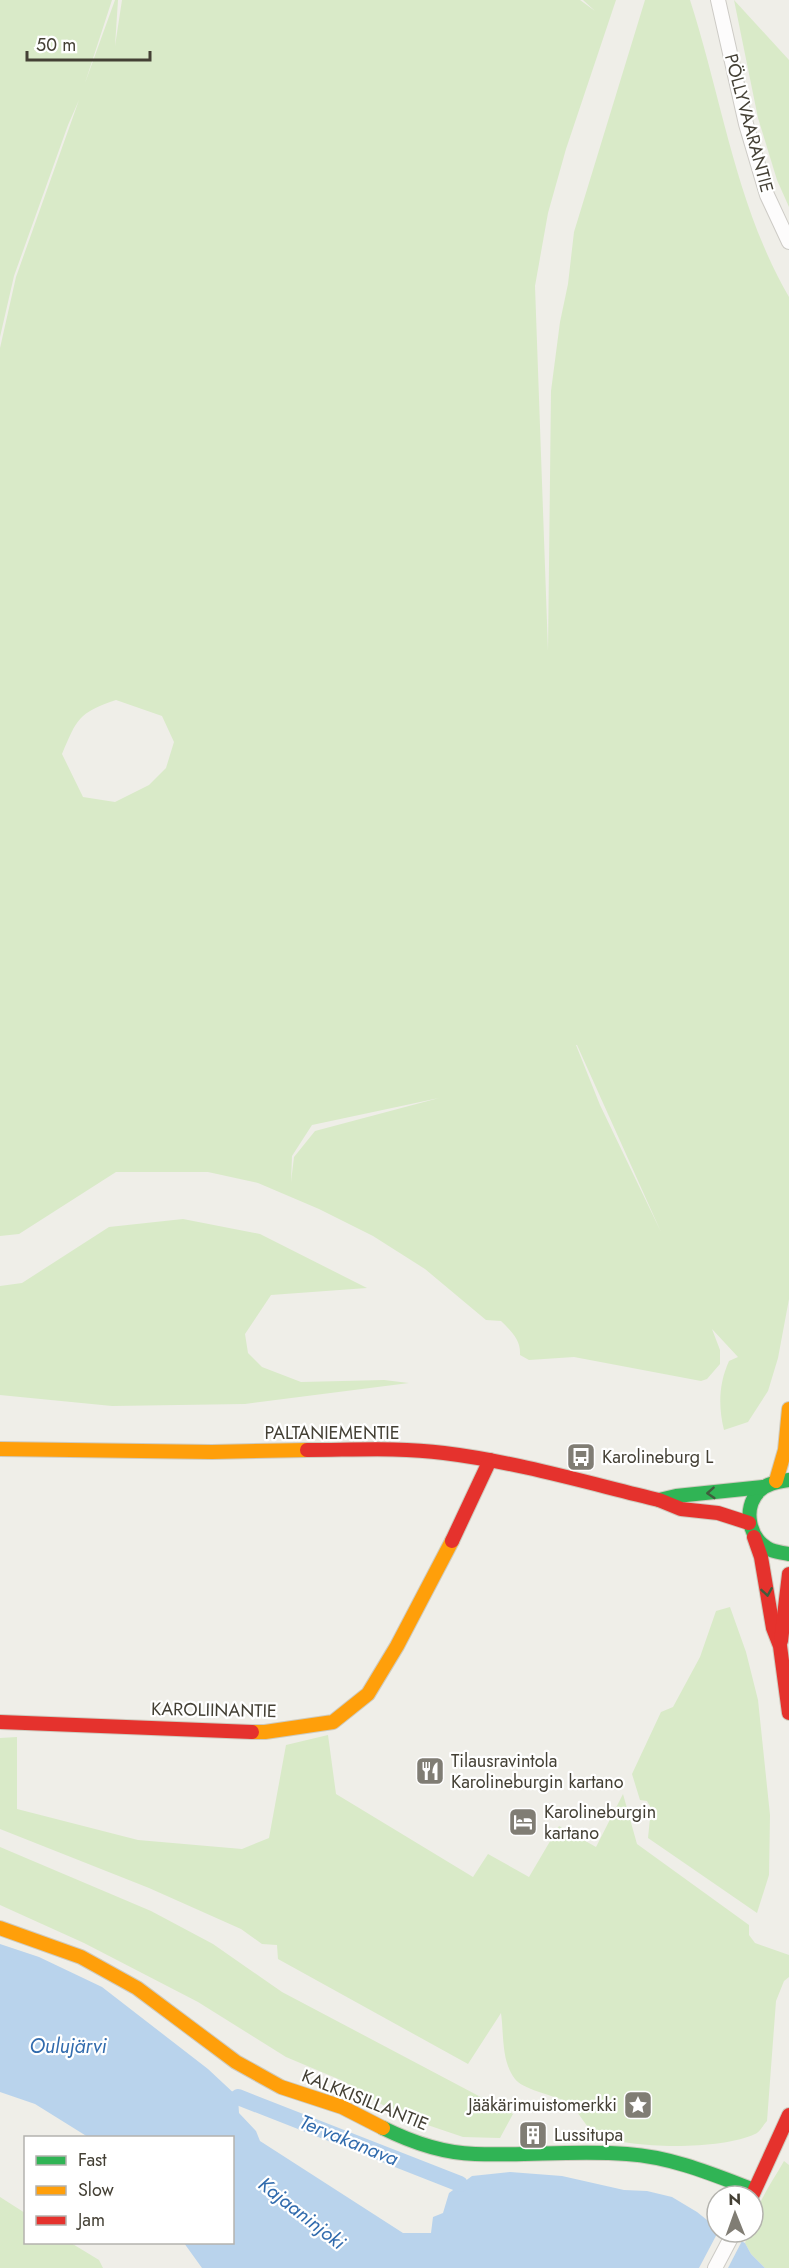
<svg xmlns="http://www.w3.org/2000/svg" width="789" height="2268" viewBox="0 0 789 2268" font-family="Jost,sans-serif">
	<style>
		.green { fill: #d9eac8; fill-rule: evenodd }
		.water { fill: #b9d3ec }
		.pier { fill: #efeee8 }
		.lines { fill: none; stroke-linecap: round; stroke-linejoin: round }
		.canal { stroke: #b9d3ec; stroke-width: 16 }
		.street-casing { stroke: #cdcbc6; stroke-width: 16 }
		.fast-casing { stroke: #cecbbf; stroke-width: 16 }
		.slow-casing { stroke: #cecbbf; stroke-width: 16 }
		.jam-casing { stroke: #cecbbf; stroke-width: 16 }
		.street { stroke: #fdfcfc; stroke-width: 14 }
		.fast { stroke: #30b455; stroke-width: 14 }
		.slow { stroke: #ff9f0a; stroke-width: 14 }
		.jam { stroke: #e5322d; stroke-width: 14 }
		.oneway { stroke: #3f5d3d }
		.labels { text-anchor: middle; stroke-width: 4.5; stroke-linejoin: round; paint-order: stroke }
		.street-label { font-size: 18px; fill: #444035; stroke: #fff }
		.poi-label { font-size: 18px; fill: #444035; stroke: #fff; text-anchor: start }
		.water-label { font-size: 20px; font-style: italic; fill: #316bad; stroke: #fff }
	</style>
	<rect width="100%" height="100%" fill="#efeee8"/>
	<g class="green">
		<path d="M0,0h112l-27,83 30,-83h3l-3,46 7,-46h458l15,11 -12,-11h33l-50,149 -18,64 -13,73 13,365 3,-260 9,-69 8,-38 6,-52 71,-232h45c32,99 46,206 99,297v1002l-11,59 -10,33 -20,31 -24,8c-6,-24 -5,-47 5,-69l9,-4 -26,-28 8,21v14l-13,15 -6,2 -127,-24 -45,3 -9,-5c1,-15 -9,-24 -19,-34l-15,-1 -61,-51 -52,-33 -54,-27 -61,-26 -50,-11h-92l-97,62 -19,2v-888l16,-71 63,-177 -11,25 -54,151 -14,61zM116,700l46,16 12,26 -8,26 -17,17 -34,17 -32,-5 -21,-43c15,-35 16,-41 54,-54zM576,1045h1l84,187 -61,-127zM439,1098l-124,33 -21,26 -3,25 1,-26 20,-31z"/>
		<path d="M734,0l55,60v147l-12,-27 -19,-62z"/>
		<path d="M183,1219l77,15 107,54 -96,7 -26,39 3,19 14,14 39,15 83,-2 25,3 -164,21 -133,2 -112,-11v-109l22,-3 87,-56z"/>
		<path d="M730,1607l16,45 12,48 12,115 -1,60 -12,38 -109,-75 3,-30 -4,-7 -7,-1 -8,-26 29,-62 12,-5 27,-50 16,-46z"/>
		<path d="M328,1735l8,59 137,83 15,-23 41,23 30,-51 37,21 27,-53 14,50 112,81v10l6,8 34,12v22l-5,4 -8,20 -9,120c-4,4 -7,11 -12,13 -33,16 -126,16 -159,0 -11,-6 -17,-25 -31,-33 -13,-6 -43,-12 -50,-22 -14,-18 -11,-45 -14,-66l-33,51 -190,-105 -1,-14 -15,-1 -21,-15 -92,-41 -149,-59v-91l17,-1v72l121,31 104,9 27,-11 17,-93z"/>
		<path d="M0,1847l151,64 62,33 69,48 231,122 -13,24 -37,-1 -62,-21 -58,-35 -57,-24 -88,-55 -114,-59 -84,-38z"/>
		<path d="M784,2161l5,4v103h-24l-14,-14 -6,-11 4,-11h4c0,-26 19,-49 31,-71z"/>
		<path d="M0,2197l25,16 1,29 45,1 28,17 4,8h-103z"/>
	</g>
	<path class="water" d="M0,1944l39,13 63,30 106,82 30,28 1,16 17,18 4,10 143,92h28l2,-16 10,-4 6,-20 23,-17 38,-4 52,4 62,14 23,1 25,6 25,15 20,16v4h7l21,11 6,11 14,14h-563l-18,-25 48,-1v-104l-144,-1 -53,-33 -35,-12z"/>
	<path class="pier" d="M718,2232h12l13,7 -15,29h-29z"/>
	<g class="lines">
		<path class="canal" d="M238,2097l222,87"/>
		<g class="street-casing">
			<g id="street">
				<path d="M718,0l28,124 21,71 22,47"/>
				<path d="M715,2268l19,-36"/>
			</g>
		</g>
		<g class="fast-casing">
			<g id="fast">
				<path d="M789,1480c-11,2 -22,3 -30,11 -17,18 -10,49 12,59 5,2 12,3 18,4"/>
				<path d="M659,1500l17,-4 87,-9"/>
				<path d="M383,2128c28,14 60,25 92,26 51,2 101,-4 152,0 45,3 85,20 127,36"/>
			</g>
		</g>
		<g class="slow-casing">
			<g id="slow">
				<path d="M0,1449l212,3 95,-2"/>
				<path d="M776,1481l9,-31 4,-41"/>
				<path d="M252,1732h13l68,-10 35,-28 29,-48 55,-105"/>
				<path d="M0,1928l81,29 56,31 99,74 45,25 61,20 41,21"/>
			</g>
		</g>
		<g class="jam-casing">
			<g id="jam">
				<path d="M307,1450c46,0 92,-3 137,3 73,9 144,30 215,47l22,9 37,4 31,10"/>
				<path d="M754,1537l7,20 12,71 7,18 9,67"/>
				<path d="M452,1541l38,-81"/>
				<path d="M781,1641l8,-67"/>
				<path d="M0,1722l252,10"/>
				<path d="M752,2196l37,-81"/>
			</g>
		</g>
		<use href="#street" class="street"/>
		<use href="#fast" class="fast"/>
		<use href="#slow" class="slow"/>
		<use href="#jam" class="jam"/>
	</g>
	<defs><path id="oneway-chevron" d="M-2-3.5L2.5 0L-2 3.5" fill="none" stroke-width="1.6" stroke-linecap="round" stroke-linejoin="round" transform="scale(1.5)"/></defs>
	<g class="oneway">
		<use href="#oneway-chevron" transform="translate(711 1493) rotate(176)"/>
		<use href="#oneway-chevron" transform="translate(767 1592) rotate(81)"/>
	</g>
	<defs>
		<g id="bus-square" transform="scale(1.5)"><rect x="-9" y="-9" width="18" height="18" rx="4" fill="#807d74" stroke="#fff"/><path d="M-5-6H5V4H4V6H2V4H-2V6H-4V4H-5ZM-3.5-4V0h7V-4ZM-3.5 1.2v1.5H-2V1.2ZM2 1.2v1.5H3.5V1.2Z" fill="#fff"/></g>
		<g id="restaurant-square" transform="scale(1.5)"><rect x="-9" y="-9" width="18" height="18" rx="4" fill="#807d74" stroke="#fff"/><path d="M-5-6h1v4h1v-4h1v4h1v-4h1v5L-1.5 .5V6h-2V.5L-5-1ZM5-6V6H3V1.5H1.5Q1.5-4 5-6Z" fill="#fff"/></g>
		<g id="hotel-square" transform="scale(1.5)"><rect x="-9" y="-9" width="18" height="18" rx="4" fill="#807d74" stroke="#fff"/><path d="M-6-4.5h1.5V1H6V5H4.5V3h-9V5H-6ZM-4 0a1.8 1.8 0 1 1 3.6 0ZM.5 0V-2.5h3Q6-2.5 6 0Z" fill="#fff"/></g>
		<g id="sight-square" transform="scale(1.5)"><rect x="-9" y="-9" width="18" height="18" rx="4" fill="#807d74" stroke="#fff"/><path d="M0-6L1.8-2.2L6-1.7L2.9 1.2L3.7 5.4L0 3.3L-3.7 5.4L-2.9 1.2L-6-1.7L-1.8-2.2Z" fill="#fff"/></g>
		<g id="building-square" transform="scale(1.5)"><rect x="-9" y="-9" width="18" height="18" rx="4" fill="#807d74" stroke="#fff"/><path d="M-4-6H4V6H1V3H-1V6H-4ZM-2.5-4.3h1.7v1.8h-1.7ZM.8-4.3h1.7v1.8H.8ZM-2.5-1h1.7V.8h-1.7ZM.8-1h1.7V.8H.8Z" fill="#fff"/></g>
	</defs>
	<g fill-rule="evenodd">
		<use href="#bus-square" x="581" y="1457"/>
		<use href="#restaurant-square" x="430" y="1771"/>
		<use href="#hotel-square" x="523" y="1822"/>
		<use href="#sight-square" x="638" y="2105"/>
		<use href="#building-square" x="533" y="2135"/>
	</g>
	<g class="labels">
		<g class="street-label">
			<text transform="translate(749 123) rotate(75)" y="6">PÖLLYVAARANTIE</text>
			<text x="332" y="1439">PALTANIEMENTIE</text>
			<text transform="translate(214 1710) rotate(1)" y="6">KAROLIINANTIE</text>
			<text transform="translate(365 2100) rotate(22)" y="6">KALKKISILLANTIE</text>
		</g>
		<g class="poi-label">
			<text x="602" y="1463">Karolineburg L</text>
			<text x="451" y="1767">Tilausravintola<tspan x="451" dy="21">Karolineburgin kartano</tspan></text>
			<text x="544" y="1818">Karolineburgin<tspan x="544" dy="21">kartano</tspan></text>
			<text x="617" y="2111" text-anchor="end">Jääkärimuistomerkki</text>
			<text x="554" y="2141">Lussitupa</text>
		</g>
		<g class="water-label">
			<text x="68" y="2053">Oulujärvi</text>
			<text transform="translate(349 2140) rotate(22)" y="7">Tervakanava</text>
			<text transform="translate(302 2213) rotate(38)" y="7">Kajaaninjoki</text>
		</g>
	</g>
	<rect x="24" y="2136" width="210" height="108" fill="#ffffff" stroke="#b4b3ae" stroke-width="1.5"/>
	<rect x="36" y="2156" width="30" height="9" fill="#30b455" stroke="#b4b3ae" stroke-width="1.5"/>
	<text x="78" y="2166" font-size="18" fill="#444035">Fast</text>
	<rect x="36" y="2186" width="30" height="9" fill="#ff9f0a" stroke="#b4b3ae" stroke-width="1.5"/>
	<text x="78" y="2196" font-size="18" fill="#444035">Slow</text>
	<rect x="36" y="2216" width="30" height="9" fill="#e5322d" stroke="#b4b3ae" stroke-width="1.5"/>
	<text x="78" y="2226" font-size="18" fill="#444035">Jam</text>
	<g transform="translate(735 2214) rotate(359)"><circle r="28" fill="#ffffff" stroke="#b4b3ae" stroke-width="1.5"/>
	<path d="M0-4.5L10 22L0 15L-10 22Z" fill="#807d74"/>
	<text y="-9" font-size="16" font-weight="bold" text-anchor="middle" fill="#444035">N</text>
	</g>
	<path d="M27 51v9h123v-9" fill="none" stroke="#444035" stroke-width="3"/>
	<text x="36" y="51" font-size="18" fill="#444035" stroke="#ffffff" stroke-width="4.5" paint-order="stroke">50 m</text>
</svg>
